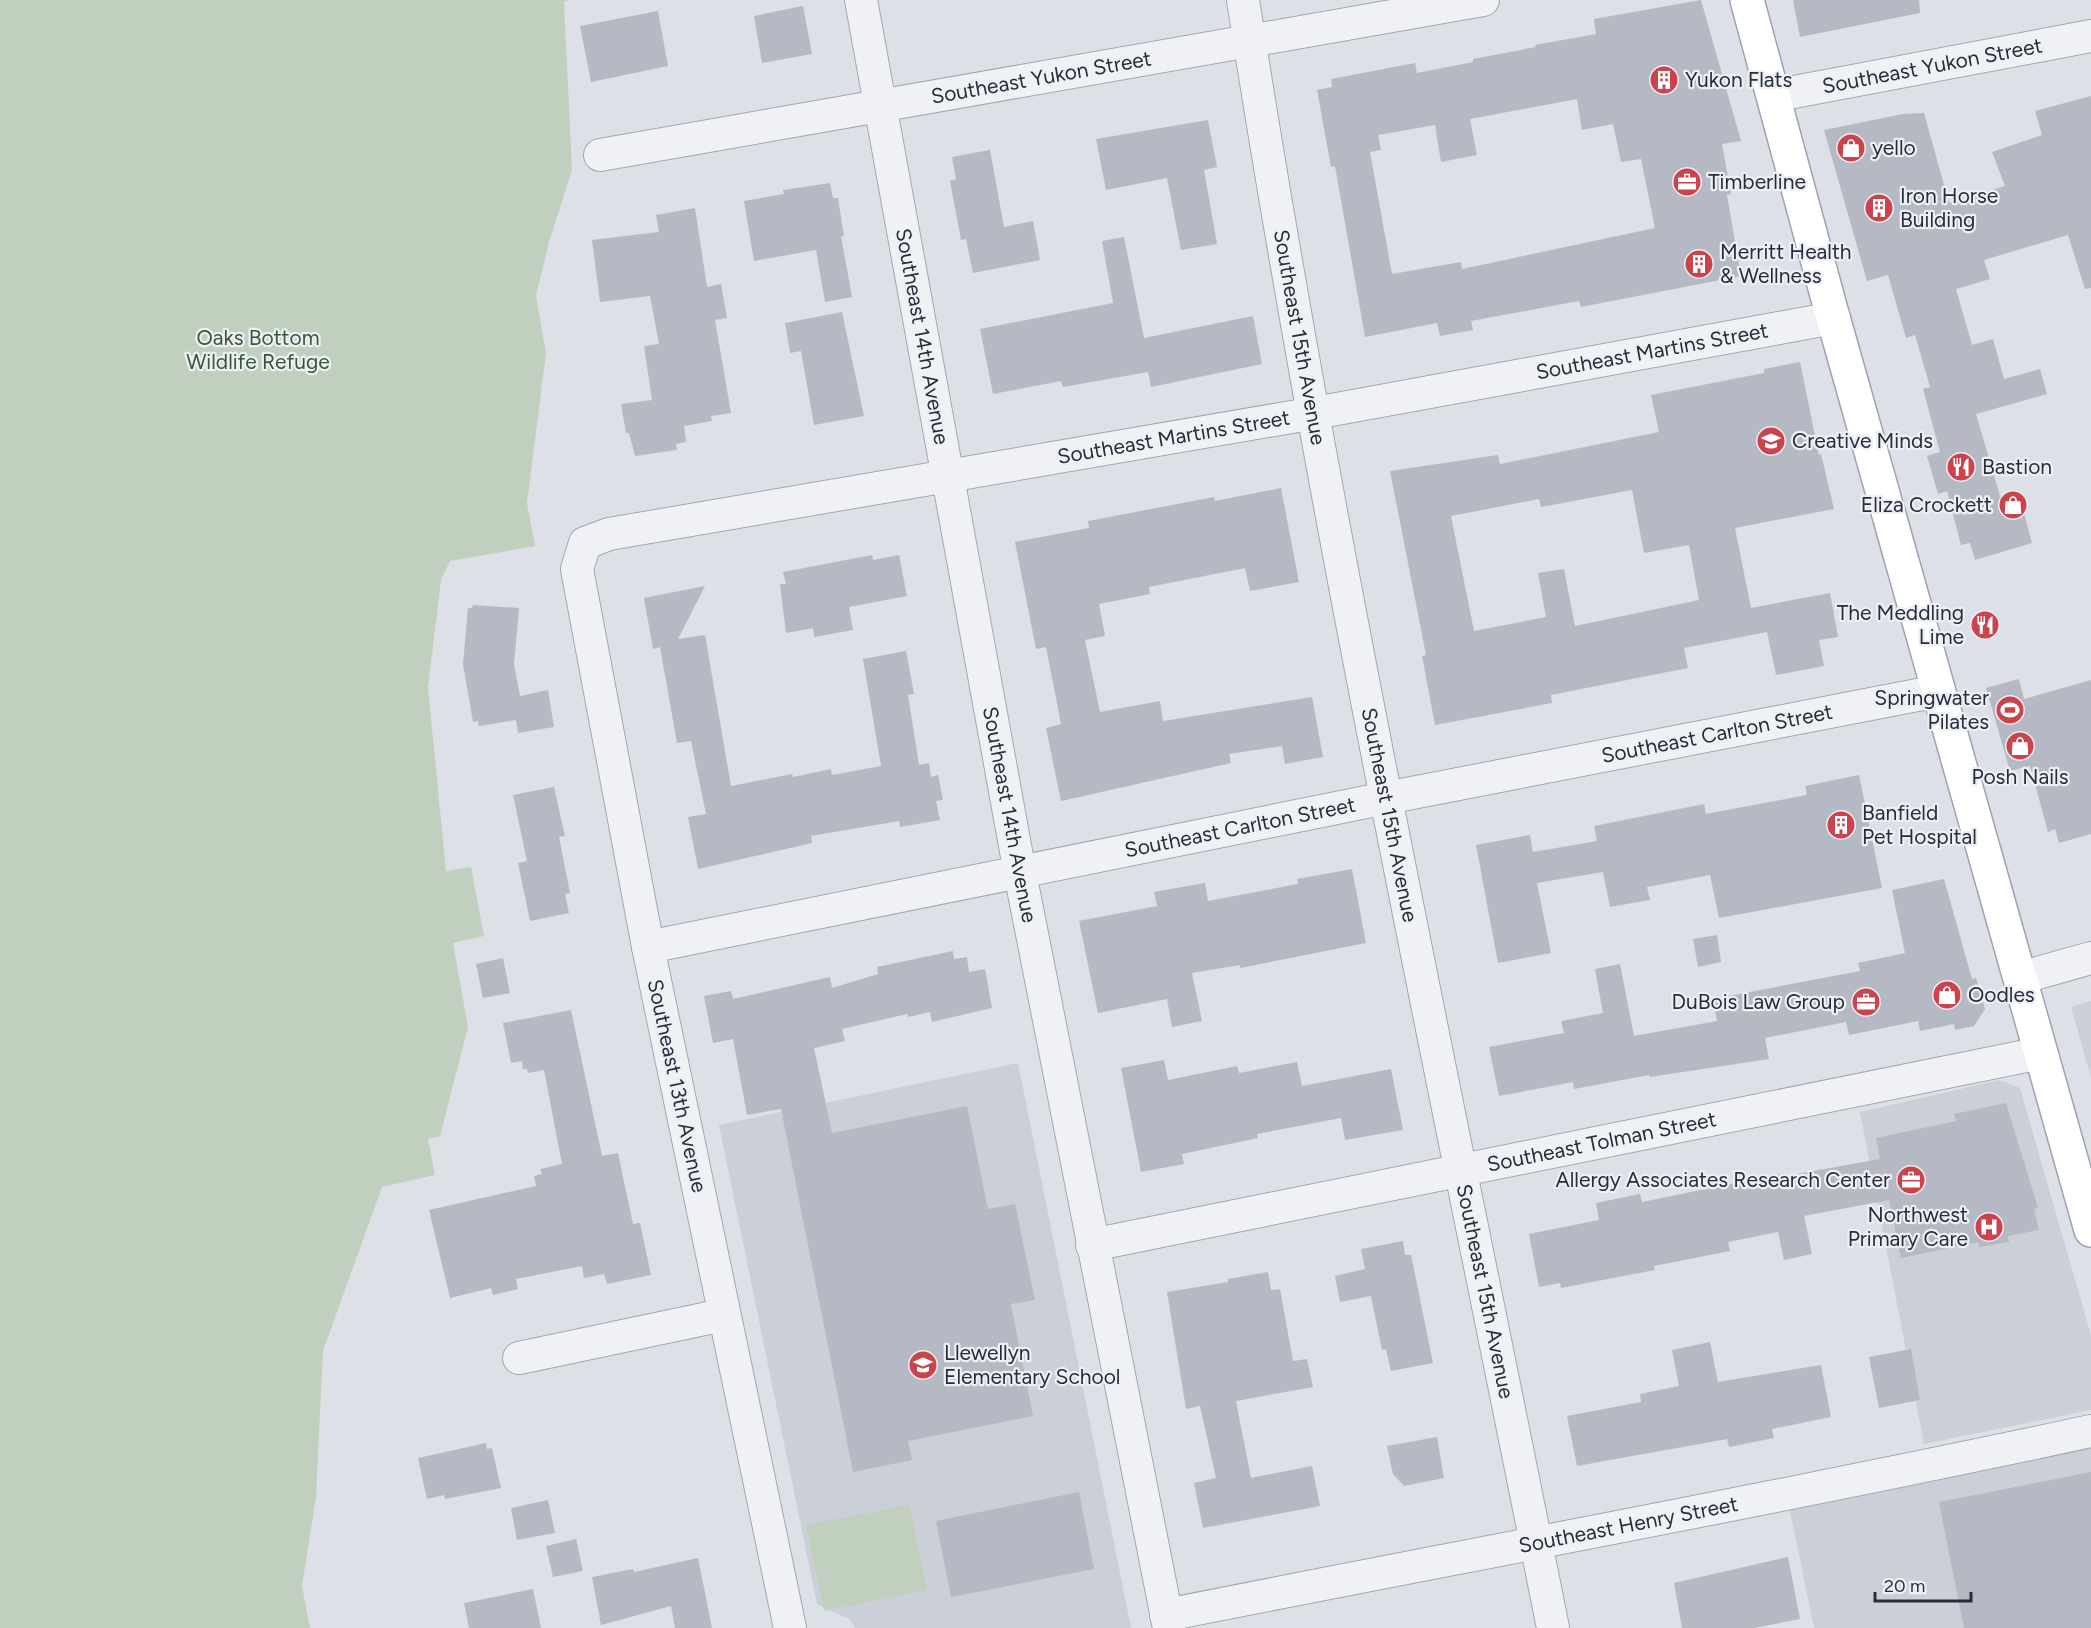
<svg xmlns="http://www.w3.org/2000/svg" width="2091" height="1628" viewBox="0 0 2091 1628" font-family="Figtree,sans-serif">
	<style>
		.built { fill: #cbcfd8 }
		.green { fill: #c1d0be }
		.building { fill: #b4b9c3; fill-rule: evenodd }
		.lines { fill: none; stroke-linecap: round; stroke-linejoin: round }
		.minor-casing { stroke: #a3a7b0; stroke-width: 34 }
		.major-casing { stroke: #9da3b2; stroke-width: 36 }
		.minor { stroke: #eff1f5; stroke-width: 32 }
		.major { stroke: #fff; stroke-width: 33 }
		.labels { text-anchor: middle; stroke-width: 4.5; stroke-linejoin: round; paint-order: stroke }
		.street-label { font-size: 21px; fill: #272d3c; stroke: #eceff4 }
		.poi-label { font-size: 21px; fill: #272d3c; stroke: #eceff4; text-anchor: start }
		.park-label { font-size: 21px; fill: #385835; stroke: #eceff4 }
	</style>
	<rect width="100%" height="100%" fill="#dde0e6"/>
	<g class="built">
		<path d="M2091,1001v77l-20,-71z"/>
		<path d="M1018,1063l113,565h-276l-6,-9 -32,-15 -98,-479z"/>
		<path d="M2000,1080l20,8 71,247v75l-167,34 -64,-332z"/>
		<path d="M2091,1428v200h-277l-28,-137z"/>
	</g>
	<g class="green">
		<path d="M0,0h568l-4,2 8,168 -23,72 -13,54 10,57 -19,150 8,43 -85,15 -9,19 -13,108 18,183 25,-4 13,69 -31,7 15,84 -28,109 -12,3 7,36 -53,12 -59,164 -7,146 -14,89 8,42h-310z"/>
		<path d="M909,1505l18,85 -103,21 -18,-86z"/>
	</g>
	<g class="building">
		<path d="M1701,0l40,141 -19,3 9,50 -4,1 14,81 -160,31 -2,-6 -108,20 2,9 -33,6 -3,-13 -72,14 -30,-171 -4,1 -14,-77 15,-3 -1,-8 84,-16 2,10 56,-11v-3l63,-12 -1,-2 61,-11 -2,-15zM1577,99l5,31 31,-6 8,38 20,-3 14,69 -193,41 -1,-7 -69,12 -22,-122 11,-2 -3,-15 57,-10 6,37 36,-7 -7,-36z"/>
		<path d="M1793,0h126l1,13 -120,24z"/>
		<path d="M803,6l9,48 -50,9 -8,-47z"/>
		<path d="M658,11l10,55 -77,16 -11,-56z"/>
		<path d="M2091,96v192l-6,1 -17,-54 -84,25 6,19 -34,10 16,56 21,-6 11,40 36,-10 7,25 -71,20 24,82 18,-5 14,52 -57,17 -5,-17 -9,2 -14,-54 -9,3 -11,-38 13,-4 -17,-63 7,-2 -15,-52 -9,3 -18,-63 -21,6 -43,-151 79,-16 21,-1 25,90 56,-17 -13,-34 50,-17 -7,-24z"/>
		<path d="M1208,120l9,47 -13,3 13,74 -36,6 -14,-72 -61,12 -10,-51z"/>
		<path d="M990,150l14,77 29,-6 7,39 -67,13 -7,-34 -5,1 -11,-59 6,-2 -4,-22z"/>
		<path d="M830,183l3,15h5l6,38h-3l11,61 -27,5 -9,-52 -62,11 -10,-60 40,-7 -1,-4z"/>
		<path d="M695,208l12,79 14,-3 6,34 -12,2 16,93 -20,3 1,5 -28,5 2,16 -10,2 1,6 -42,6 -6,-23h-3l-5,-29 31,-4 -8,-54 15,-2 -9,-48 -50,6 -8,-62 67,-8 -3,-17z"/>
		<path d="M1124,237l20,101 109,-22 9,48 -111,23 -3,-15 -85,15 -2,-6 -68,13 -13,-65 133,-26 -11,-62z"/>
		<path d="M842,312l22,104 -50,9 -13,-74 -11,2 -5,-30z"/>
		<path d="M1800,362l19,93 2,-1 13,55 -99,19 16,80 79,-15 8,44 -19,3 5,26 -48,9 -9,-43 -83,16 4,20 -137,27 1,8 -117,22 -13,-69 4,-1 -36,-184 108,-16 2,9 159,-32 -8,-37 113,-22v-4zM1632,490l12,63 45,-8 10,55 -124,26 -11,-57 -26,4 8,44 -72,14 -23,-115 88,-17 2,8z"/>
		<path d="M1281,488l18,94 -49,9 -5,-23 -96,19 1,7 -51,10 6,32 -20,4 15,72 60,-11 3,20 149,-24 11,60 -38,7 -3,-18 -53,8 2,9 -170,38 -15,-73 15,-4 -15,-77 -10,2 -21,-107 74,-14 -1,-7 126,-24 1,4z"/>
		<path d="M872,555l1,5 26,-5 8,41 -58,11 4,23 -39,7 -1,-9 -27,5 -6,-49h6l-3,-12z"/>
		<path d="M705,586l-27,53 27,-4 26,151 61,-12 1,3 38,-8 1,6 49,-9 -18,-107 43,-8 8,43 -6,1 11,70 10,-2 2,14 7,-2 5,25 -7,1 4,19 -40,7 -1,-6 -88,15 1,7 -114,26 -10,-52 18,-3 -15,-73 -14,2 -17,-96 -7,2 -9,-51z"/>
		<path d="M473,605l46,3 -5,56 6,32 28,-6 6,37 -36,6 -2,-13 -37,6 -1,-5 -5,1 -10,-58 5,-56h4z"/>
		<path d="M2019,679l5,20 67,-19v154l-32,9 -4,-14 -7,3 -18,-66 -20,5 -24,-83z"/>
		<path d="M1859,775l23,113 -163,30 -9,-43 -63,12 3,13 -40,7 -7,-35 -66,11 14,70 -53,10 -22,-118 54,-10 3,17 64,-11 -3,-15 110,-22 2,10 101,-19 -2,-9z"/>
		<path d="M554,787l11,49 -6,1 11,56 -5,1 4,19 -39,8 -12,-58 9,-2 -14,-66z"/>
		<path d="M1352,869l14,74 -126,25v-3l-48,8 10,48 -30,6 -5,-28 -69,14 -19,-92 78,-15 -3,-14 51,-9 3,18 90,-17 -1,-5z"/>
		<path d="M1944,879l28,100 4,-1 9,31 -11,17 -19,4 -1,-6 -34,7 -2,-10 -69,14 -3,-13 -81,16 4,21 -119,18 -1,-2 -75,14 -1,-7 -74,14 -10,-49 75,-14 -3,-12 42,-8 -8,-44 25,-5 14,72 83,-15 -4,-22 147,-28 -2,-8 47,-10 -13,-63z"/>
		<path d="M1717,935l4,27 -23,5 -5,-28z"/>
		<path d="M953,951l1,8 13,-2 2,15 16,-3 7,39 -60,14 -2,-10 -22,5 -1,-3 -65,15 3,12 -31,7 18,85 135,-27 21,103 27,-5 20,96 -24,4 22,112 -125,25 4,19 -59,12 -72,-363 -34,6 -14,-76 -20,4 -9,-47 27,-5 2,8 97,-22 2,11 46,-14 -1,-7z"/>
		<path d="M503,958l7,35 -27,5 -7,-34z"/>
		<path d="M571,1010l31,146 16,-3 15,71 7,-1 11,52 -44,9 -3,-10 -20,4 -2,-12 -66,13 2,10 -25,6 -2,-7 -41,10 -21,-88 107,-24 -2,-10 8,-2 -2,-5 22,-5 -18,-94 -16,3 -1,-4h-4l-1,-8 -11,2 -8,-40z"/>
		<path d="M1164,1060l4,20 69,-14 2,7 58,-11 5,24 89,-17 12,61 -58,10 -4,-22 -84,16 1,4 -76,16 2,10 -43,8 -20,-104z"/>
		<path d="M2006,1103l32,105 -4,1 5,21 -31,6 1,6 -30,5 -1,-5 -77,16 -12,-58 -85,16 8,38 -28,6 -6,-28 -50,10 2,9 -76,15 1,4 -94,18 -1,-5 -21,4 -10,-53 70,-14 -3,-17 44,-9 2,8 137,-28 1,3 100,-18 -4,-21 80,-17 -2,-7z"/>
		<path d="M1403,1241l2,14h6l22,108 -42,8 -5,-22 -4,1 -11,-54 -31,6 -5,-26 30,-7 -4,-20z"/>
		<path d="M1268,1272l3,18 9,-1 13,72 14,-2 6,28 -77,14 15,77 61,-12 8,40 -117,22 -9,-45 22,-5 -16,-72 -14,3 -19,-117 61,-10v-3z"/>
		<path d="M1710,1342l8,40 103,-17 10,52 -59,12 2,9 -45,9 -2,-8 -150,27 -10,-50 74,-14 -1,-8 39,-8 -7,-36z"/>
		<path d="M1911,1349l9,51 -41,8 -10,-51z"/>
		<path d="M1437,1437l7,41 -40,8 -11,-12 -6,-28z"/>
		<path d="M486,1443l1,6 5,-1 9,40 -56,11 -1,-4 -17,4 -9,-41z"/>
		<path d="M2091,1472v156h-127l-25,-126z"/>
		<path d="M1079,1492l15,77 -143,28 -15,-76z"/>
		<path d="M548,1500l7,33 -38,7 -6,-32z"/>
		<path d="M576,1539l7,32 -30,6 -7,-31z"/>
		<path d="M1788,1557l12,62 -46,9h-72l-8,-45z"/>
		<path d="M698,1558l14,70h-37l-4,-22 -70,19 -9,-48 41,-8 1,3z"/>
		<path d="M533,1589l8,39h-72l-5,-25z"/>
	</g>
	<g class="lines">
		<g class="minor-casing">
			<g id="minor">
				<path id="s1" d="M861,0l159,873 149,755"/>
				<path id="s2" d="M1243,0c85,546 202,1086 310,1628"/>
				<path id="s3" d="M1773,96l318,-60"/>
				<path id="s4" d="M600,155l883,-155"/>
				<path id="s5" d="M648,947l738,-149 552,-107"/>
				<path d="M2020,978l71,-20"/>
				<path id="s6" d="M1092,1245l949,-192"/>
				<path d="M519,1358l204,-43"/>
				<path id="s7" d="M1166,1615c308,-61 618,-118 925,-184"/>
				<path id="s8" d="M790,1628l-142,-681 -71,-378 8,-26 24,-9 706,-121 519,-95"/>
			</g>
		</g>
		<g class="major-casing">
			<path id="major" d="M1747,0l84,310 260,920"/>
		</g>
		<use href="#minor" class="minor"/>
		<use href="#major" class="major"/>
	</g>
	<defs>
		<g id="building-disc" transform="scale(1.5)"><circle r="9.5" fill="#ca434d" stroke="#eceff4"/><path d="M-4-6H4V6H1V3H-1V6H-4ZM-2.5-4.3h1.7v1.8h-1.7ZM.8-4.3h1.7v1.8H.8ZM-2.5-1h1.7V.8h-1.7ZM.8-1h1.7V.8H.8Z" fill="#fff"/></g>
		<g id="shop-disc" transform="scale(1.5)"><circle r="9.5" fill="#ca434d" stroke="#eceff4"/><path d="M-5-2.5h2.3a2.7 3.5 0 0 1 5.4 0H5L5.5 6h-11ZM-1.5-2.5h3a1.5 2.3 0 0 0-3 0Z" fill="#fff"/></g>
		<g id="office-disc" transform="scale(1.5)"><circle r="9.5" fill="#ca434d" stroke="#eceff4"/><path d="M-6-3h4V-5.5h4V-3h4V5H-6ZM-1-4.5V-3h2v-1.5ZM-6 0V1H6V0Z" fill="#fff"/></g>
		<g id="school-disc" transform="scale(1.5)"><circle r="9.5" fill="#ca434d" stroke="#eceff4"/><path d="M0-5L7-2L0 1L-7-2ZM-4 1L0 2.5L4 1V4Q0 6-4 4Z" fill="#fff"/></g>
		<g id="restaurant-disc" transform="scale(1.5)"><circle r="9.5" fill="#ca434d" stroke="#eceff4"/><path d="M-5-6h1v4h1v-4h1v4h1v-4h1v5L-1.5 .5V6h-2V.5L-5-1ZM5-6V6H3V1.5H1.5Q1.5-4 5-6Z" fill="#fff"/></g>
		<g id="stadium-disc" transform="scale(1.5)"><circle r="9.5" fill="#ca434d" stroke="#eceff4"/><path d="M0-5a6.5 5 0 1 0 0 10a6.5 5 0 1 0 0-10ZM-3.5-1.8h7v3.6h-7Z" fill="#fff"/></g>
		<g id="hospital-disc" transform="scale(1.5)"><circle r="9.5" fill="#ca434d" stroke="#eceff4"/><path d="M-5-5h3v3.5h4V-5h3V5h-3V1.5h-4V5h-3Z" fill="#fff"/></g>
	</defs>
	<g fill-rule="evenodd">
		<use href="#building-disc" x="1664" y="80"/>
		<use href="#shop-disc" x="1851" y="148"/>
		<use href="#office-disc" x="1687" y="182"/>
		<use href="#building-disc" x="1879" y="208"/>
		<use href="#building-disc" x="1699" y="264"/>
		<use href="#school-disc" x="1771" y="441"/>
		<use href="#restaurant-disc" x="1961" y="467"/>
		<use href="#shop-disc" x="2013" y="505"/>
		<use href="#restaurant-disc" x="1985" y="625"/>
		<use href="#stadium-disc" x="2010" y="710"/>
		<use href="#shop-disc" x="2020" y="746"/>
		<use href="#building-disc" x="1841" y="825"/>
		<use href="#shop-disc" x="1947" y="995"/>
		<use href="#office-disc" x="1866" y="1002"/>
		<use href="#office-disc" x="1911" y="1180"/>
		<use href="#hospital-disc" x="1989" y="1227"/>
		<use href="#school-disc" x="923" y="1365"/>
	</g>
	<g class="labels">
		<g class="street-label">
			<text dy="7" stroke="none"><textPath href="#s3" startOffset="162">Southeast Yukon Street</textPath></text>
			<text dy="7" stroke="none"><textPath href="#s4" startOffset="448">Southeast Yukon Street</textPath></text>
			<text dy="7" stroke="none"><textPath href="#s1" startOffset="342">Southeast 14th Avenue</textPath></text>
			<text dy="7" stroke="none"><textPath href="#s2" startOffset="342">Southeast 15th Avenue</textPath></text>
			<text dy="7" stroke="none"><textPath href="#s8" startOffset="2192">Southeast Martins Street</textPath></text>
			<text dy="7" stroke="none"><textPath href="#s8" startOffset="1706">Southeast Martins Street</textPath></text>
			<text dy="7" stroke="none"><textPath href="#s5" startOffset="1090">Southeast Carlton Street</textPath></text>
			<text dy="7" stroke="none"><textPath href="#s1" startOffset="828">Southeast 14th Avenue</textPath></text>
			<text dy="7" stroke="none"><textPath href="#s2" startOffset="828">Southeast 15th Avenue</textPath></text>
			<text dy="7" stroke="none"><textPath href="#s5" startOffset="604">Southeast Carlton Street</textPath></text>
			<text transform="translate(677 1086) rotate(78)" y="7">Southeast 13th Avenue</text>
			<text dy="7" stroke="none"><textPath href="#s6" startOffset="520">Southeast Tolman Street</textPath></text>
			<text dy="7" stroke="none"><textPath href="#s2" startOffset="1314">Southeast 15th Avenue</textPath></text>
			<text dy="7" stroke="none"><textPath href="#s7" startOffset="471">Southeast Henry Street</textPath></text>
		</g>
		<g class="poi-label">
			<text x="1685" y="87">Yukon Flats</text>
			<text x="1872" y="155">yello</text>
			<text x="1708" y="189">Timberline</text>
			<text x="1900" y="203">Iron Horse<tspan x="1900" dy="24">Building</tspan></text>
			<text x="1720" y="259">Merritt Health<tspan x="1720" dy="24">&amp; Wellness</tspan></text>
			<text x="1792" y="448">Creative Minds</text>
			<text x="1982" y="474">Bastion</text>
			<text x="1992" y="512" text-anchor="end">Eliza Crockett</text>
			<text x="1964" y="620" text-anchor="end">The Meddling<tspan x="1964" dy="24">Lime</tspan></text>
			<text x="1989" y="705" text-anchor="end">Springwater<tspan x="1989" dy="24">Pilates</tspan></text>
			<text x="2020" y="784" text-anchor="middle">Posh Nails</text>
			<text x="1862" y="820">Banfield<tspan x="1862" dy="24">Pet Hospital</tspan></text>
			<text x="1968" y="1002">Oodles</text>
			<text x="1845" y="1009" text-anchor="end">DuBois Law Group</text>
			<text x="1890" y="1187" text-anchor="end">Allergy Associates Research Center</text>
			<text x="1968" y="1222" text-anchor="end">Northwest<tspan x="1968" dy="24">Primary Care</tspan></text>
			<text x="944" y="1360">Llewellyn<tspan x="944" dy="24">Elementary School</tspan></text>
		</g>
		<g class="park-label">
			<text x="258" y="345">Oaks Bottom<tspan x="258" dy="24">Wildlife Refuge</tspan></text>
		</g>
	</g>
	<path d="M1875 1592v9h96v-9" fill="none" stroke="#272d3c" stroke-width="3"/>
	<text x="1884" y="1592" font-size="18" fill="#272d3c" stroke="#eceff4" stroke-width="4.5" paint-order="stroke">20 m</text>
</svg>
